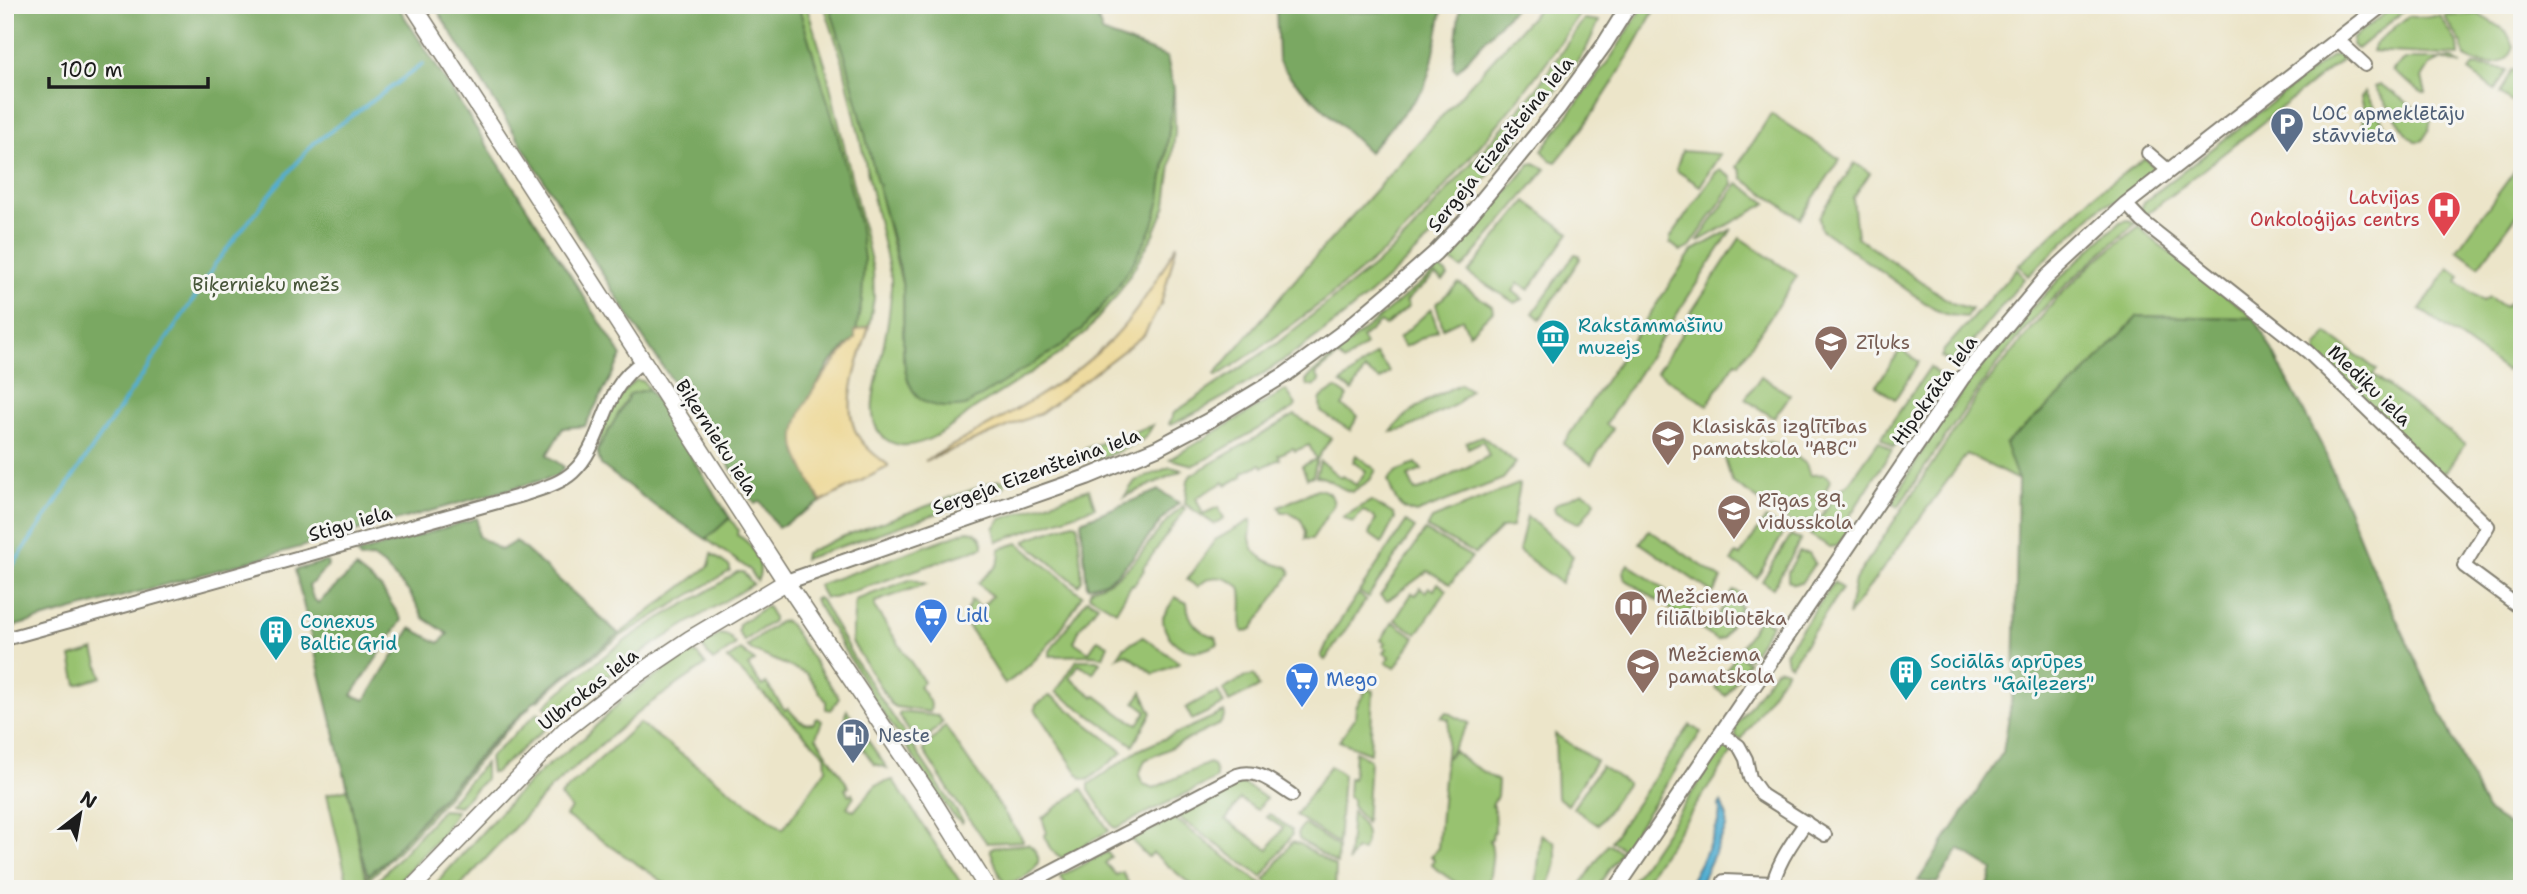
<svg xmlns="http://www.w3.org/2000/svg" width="2527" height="894" viewBox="0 0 2527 894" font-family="'Shantell Sans',sans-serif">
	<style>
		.green { fill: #98c26f; stroke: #5a6f46; stroke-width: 2 }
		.forest { fill: #7aa862; stroke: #4b623f; stroke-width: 2 }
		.sand { fill: #eeda9e; stroke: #857b5d; stroke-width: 2 }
		.water { fill: #53aed1; stroke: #386576; stroke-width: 2 }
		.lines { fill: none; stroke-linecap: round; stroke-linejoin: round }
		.stream { stroke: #53aed1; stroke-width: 3.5 }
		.minor-casing { stroke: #848072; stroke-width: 16 }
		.tertiary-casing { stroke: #848072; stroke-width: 18 }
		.secondary-casing { stroke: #848072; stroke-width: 19 }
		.minor { stroke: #fff; stroke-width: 12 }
		.tertiary { stroke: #fff; stroke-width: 14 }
		.secondary { stroke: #fff; stroke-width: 16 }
		.labels { text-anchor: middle; stroke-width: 6; stroke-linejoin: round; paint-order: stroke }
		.service-label { font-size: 19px; fill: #4e5e75; stroke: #f6f6f2; text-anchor: start }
		.street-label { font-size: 19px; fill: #1c1c1c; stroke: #f6f6f2 }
		.health-label { font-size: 19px; fill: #be3a42; stroke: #f6f6f2; text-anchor: end }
		.park-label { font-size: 19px; fill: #475639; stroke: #f6f6f2 }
		.culture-label { font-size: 19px; fill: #0d838f; stroke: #f6f6f2; text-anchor: start }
		.education-label { font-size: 19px; fill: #785e54; stroke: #f6f6f2; text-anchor: start }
		.shop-label { font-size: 19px; fill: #366cbe; stroke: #f6f6f2; text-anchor: start }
	</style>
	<rect width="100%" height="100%" fill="#f6f6f2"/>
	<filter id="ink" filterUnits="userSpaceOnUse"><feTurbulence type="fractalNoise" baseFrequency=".0143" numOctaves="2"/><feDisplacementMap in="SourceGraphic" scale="14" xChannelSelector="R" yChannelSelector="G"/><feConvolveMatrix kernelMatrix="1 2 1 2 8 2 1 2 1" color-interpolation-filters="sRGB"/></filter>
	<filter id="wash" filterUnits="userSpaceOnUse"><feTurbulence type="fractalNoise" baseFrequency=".00686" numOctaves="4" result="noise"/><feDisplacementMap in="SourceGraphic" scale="28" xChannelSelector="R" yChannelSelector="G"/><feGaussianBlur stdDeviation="1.57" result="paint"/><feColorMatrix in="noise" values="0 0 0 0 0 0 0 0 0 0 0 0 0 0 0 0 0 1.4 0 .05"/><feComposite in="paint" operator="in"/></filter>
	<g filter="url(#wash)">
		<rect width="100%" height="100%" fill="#ece5c9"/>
		<g class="green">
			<path d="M798,5h8l19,59 48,206 1,28 -5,28 -14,5 7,-32 2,-40 -28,-130z"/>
			<path d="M824,5h5l18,57 30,119h2l1,4 -2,1 25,102v73l157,-14 37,-33 67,-140 10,-85 1,43 -9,73 -12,29 -18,31 -21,33 -29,34 -29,24 -86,55c-17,15 -47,37 -71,34 -13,-2 -23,-11 -26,-24 -4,-17 2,-36 5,-53 6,-30 13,-59 12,-90l-48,-215z"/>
			<path d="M1542,5h43c-30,49 -65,93 -102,137 -32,37 -63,77 -100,110 -49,42 -111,90 -166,124l-2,-2 92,-108z"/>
			<path d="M1644,5h13c-29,54 -61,110 -101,157l-6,-2 -8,-10 70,-94z"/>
			<path d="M2396,5h15l-54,44 -5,-4 1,-7z"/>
			<path d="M2478,14l28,17 8,15c-8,23 -30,21 -49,11l-3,-13 -18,-28z"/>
			<path d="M2408,16l6,1 26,-1 18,28 1,12 -87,-5 2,-6z"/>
			<path d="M1584,19l15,2 -12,26 -14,21c-41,53 -82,108 -129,156 -79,82 -171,152 -273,201l-2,-1 5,-11 102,-69 108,-86 26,-25 124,-141z"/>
			<path d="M2336,55l9,2 -199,158 -3,-1 -2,-5 3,-7 186,-145z"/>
			<path d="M2405,59h48l8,6 -19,-6 -12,6 -8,13 4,15h-3l-31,-22z"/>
			<path d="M2474,65l30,4 3,1 -12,20 -26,-19z"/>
			<path d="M2512,70l10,1v39l-22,-16z"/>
			<path d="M2380,84l51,35 -2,11 -7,11h-7l-7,-6 -33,-48z"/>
			<path d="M2365,92l25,42 -15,-6 -6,3 -4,-1 -2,-5 2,-13 -4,-15z"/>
			<path d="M1771,114l69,45 -40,59 -57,-39 -2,-9 -4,-3z"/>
			<path d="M1682,151l38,3 -20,32 -24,-16z"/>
			<path d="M2145,158l11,11 -38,32 -15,4 -75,71 -9,-11 75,-70z"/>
			<path d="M2521,162l1,46 -43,58 -22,-16z"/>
			<path d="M1534,163l12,6 -84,100 -11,-8v-6l29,-31 50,-60z"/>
			<path d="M1855,163l15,10 -17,25 4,39 95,66 19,6 -5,8 -18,-2 -14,-6 -113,-80 -2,-12z"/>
			<path d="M1720,170l11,7 2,7 -44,64 -8,3 -11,-8v-5l46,-66z"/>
			<path d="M1738,183l29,20 -70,39z"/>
			<path d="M1526,201l43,32 -40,57 -11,-7 -5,8 10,8 -8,4 -47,-30z"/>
			<path d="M2128,220l8,3c-27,24 -55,47 -80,72 -61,64 -109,140 -158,212l-5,-4c56,-108 136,-201 227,-281z"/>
			<path d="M2139,226l12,12 104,80 -117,-2 -57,61 -63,103 -51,-26 -119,162 7,-36 127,-191 76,-92 32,-31z"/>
			<path d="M1732,229l-126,195 7,5 -22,35 -28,-20 129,-193z"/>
			<path d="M1740,238l57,38 -58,88 -3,-2 -29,43 -50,-33 28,-43 -3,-3z"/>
			<path d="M1575,254l4,1 1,4 -40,60 -7,-6z"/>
			<path d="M1439,268l7,5 2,3 -5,5 -8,-6 -29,26 3,5 -24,20 -5,-4 -18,16 4,7 -22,17 -6,-6 -22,18 4,7 -5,5 -8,-1 -1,-4 6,-7z"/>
			<path d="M2017,268l7,11 -69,84 -14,-6 3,-7z"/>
			<path d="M2449,268l11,8 -3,6 26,19 6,-4 15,10 4,-4 14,10v37l-16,21 -86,-62z"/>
			<path d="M1459,283l33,23 1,5 -24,23 -7,-15 -19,9 -7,-24z"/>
			<path d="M1431,309l7,21 -33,17 -6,-9z"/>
			<path d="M2327,333l50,37 -4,5 92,69 -18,27 -8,3 -123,-121 1,-6z"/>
			<path d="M1901,349l18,13 -24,37 -19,-13z"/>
			<path d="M1376,354l14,18 -10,8 -15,-10 -13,21 -11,-8z"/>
			<path d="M1930,367l13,12 -49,68 -13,-9z"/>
			<path d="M1761,376l29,19 -16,23 -29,-19z"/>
			<path d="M636,380l7,1 6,8 -19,5 -33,57c3,-22 21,-59 39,-71z"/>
			<path d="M1460,384l10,6 -13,14 -53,26 -13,2c18,-25 42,-34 69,-48z"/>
			<path d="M1336,388l12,8 -6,10 16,10 -8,14 -29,-18 -1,-11 2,-4z"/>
			<path d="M1286,390l10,15 -2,3 -93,54 -8,3 -23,-6z"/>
			<path d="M1295,415l36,23 -14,21 -4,17 -6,2 -5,-12 14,-7 -7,-14 -14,6 -2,-3 -15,7 2,4 -17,8 -2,-3 -19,9 1,3 -17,9 -2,-3 -28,16 7,16 15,-7 6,11 -10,6 -29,-20 3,-24 3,-5z"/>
			<path d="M1153,425c-3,5 -6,11 -10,14 -12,8 -47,23 -60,21l1,-11z"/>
			<path d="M1482,436l34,27 -13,16 -87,34c-19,-4 -22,-15 -28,-33l8,-8 20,-9 6,7 -14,6 7,15 15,-5 59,-30 -6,-15 -15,7 -2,-6z"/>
			<path d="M1769,441l15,6 22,17 4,11c8,0 16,-3 20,5l-16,40 -20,4 -62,-42 -9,-30h32z"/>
			<path d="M1879,441l13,9 -48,75 3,7 -10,14 -7,1 -20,-12 26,-42 13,-10z"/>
			<path d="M1356,455l20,15 -6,10 -18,12c-13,-2 -23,-16 -36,-16l4,-15 21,17 2,-2 13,9 10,-14 -13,-9z"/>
			<path d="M1170,467l13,3 -59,27 11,-16z"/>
			<path d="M999,480l5,2 1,4 -14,9 -187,64 1,-6 39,-17z"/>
			<path d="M1518,484l2,1 -8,42 -11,1 -26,26 -48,-26 5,-9z"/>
			<path d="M1089,489l6,18 -98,35 -3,-14 7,-9z"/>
			<path d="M1317,489c10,1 15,5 17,15l-22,35h-7l1,-7 -5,-12 -13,-8h-6l-3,-5z"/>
			<path d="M1583,492l10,6 2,4 -14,20 -4,1 -22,-11 -1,-5 4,-4z"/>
			<path d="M1371,501l22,13 2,4 -13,25 -13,-9 7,-15 -13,-9 -10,13 -10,-6z"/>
			<path d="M1183,506l2,3 -42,59 1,2 -10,15 -2,-1 -16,27 -27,-16 2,-6c50,-16 56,-55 92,-83z"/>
			<path d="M1527,516l46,40 -12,27 -42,-32z"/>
			<path d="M730,518l8,12 -1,5c15,7 29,30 20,46l-7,-11 -44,-31z"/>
			<path d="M1766,518l19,13 -28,47 -25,-17 4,-7 4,2z"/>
			<path d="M1251,520c1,6 -1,12 -1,18 2,20 21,26 38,29l3,6 -39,56 -9,3c-5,-10 2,-29 -3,-45 -14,-11 -29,-15 -42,0l-11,-7 28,-40z"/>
			<path d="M1406,522l9,6 -47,69 -9,-5z"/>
			<path d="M1073,523l4,1 1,4 4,52 -4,5 -53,-43 5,-4z"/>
			<path d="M1649,530l73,49 -9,14 -73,-50z"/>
			<path d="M967,531c9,0 17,6 16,16l-149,51h-9l-7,-13z"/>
			<path d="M1425,531l47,26 -22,27 -22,-13 -41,30 -7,-5z"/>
			<path d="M1791,535l10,5 -28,48 -11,-7z"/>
			<path d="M1018,543l64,52c-20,36 -44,68 -77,89l-37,-58 -2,-14 5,-12 10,8 11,-12 -14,-13c11,-12 25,-15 21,-34z"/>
			<path d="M1799,552l10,1 6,10 -14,20 -8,1 -5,-4v-8z"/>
			<path d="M712,554l18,13v4l-109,65 -67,50 -16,15 -2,-1 15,-14 158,-120z"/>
			<path d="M1628,564l85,59 21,-33 9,5 -4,11 2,1 -18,31 -6,2 -92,-61 -2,-7z"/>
			<path d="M737,572h6l10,12c-70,42 -135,79 -196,133l-13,-11c36,-32 76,-65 118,-89 26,-15 51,-27 75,-45z"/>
			<path d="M912,579l14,5 -51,18v6l49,74 -5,4 12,18 -1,8 -34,-5 -5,-3 -39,-62 3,-42z"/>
			<path d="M1834,582l8,7 -51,76 -4,-3 -2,-9z"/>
			<path d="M1438,583l9,7 -30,44 -22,-14 17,-27 4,2 4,-7 5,4 4,-5 5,3z"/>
			<path d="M1358,594l8,6 -41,60 -4,-3 9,-21z"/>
			<path d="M1175,597l12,6c1,18 12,30 29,34l2,7c-7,3 -14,7 -22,7 -18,0 -34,-17 -33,-34z"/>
			<path d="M817,598l4,2 34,60 108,161 -1,2 -10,-9 -78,-115 -60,-100z"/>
			<path d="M1087,599l11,6 -18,23 -6,14 15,10 9,-13 10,6 -5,12 -9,-2 -44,1v-5z"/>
			<path d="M767,606l6,10v5l-29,20 -6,-9 1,-8z"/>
			<path d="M1762,619l10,5 -23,35 -11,-7 20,-32z"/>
			<path d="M785,621l4,3 50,74 -8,12 -5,-1v-8l-19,-27 -54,-23 -6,-5 32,-24z"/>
			<path d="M1393,622l22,15 -20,31 -9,-6 4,-5 -6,-4 3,-4 -4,-3 2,-3 -4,-3z"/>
			<path d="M720,634l9,2 7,9 -23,16 -10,-13 2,-4z"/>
			<path d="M1143,637l37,26 -26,11 -28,-20 -9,4 7,-11z"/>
			<path d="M94,650l8,27 -25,8 -6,-28z"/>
			<path d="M741,650l14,11 -7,5 14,20 4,-3 19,27 3,-2c8,10 13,17 26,15l1,-4 3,-1 4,3 -6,16 33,50 -4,2 4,6 3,-2 2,4 -7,10 7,4 22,-26 17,-5 72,109h-140l-6,-4 -2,4h-143l-108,-73 5,-8 -11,-12 79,-73 144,106 43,-60 -1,-14 -97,-96z"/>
			<path d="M692,652l6,3 8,10 -64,44 -92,80 -92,100h-27l83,-92 28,-27 43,-33 40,-40z"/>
			<path d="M1737,654l11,8 -22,34 -11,-8z"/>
			<path d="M1077,660h19l4,2 -7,11 -14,-9 -9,14 24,19 2,-1 28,21 14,7 9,-13 -12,-9 7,-10 10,21 -19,32 -77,-53z"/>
			<path d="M1780,668l7,2 -46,70 -5,-3v-11l39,-56z"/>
			<path d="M1254,675l5,12 -30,15 -6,-12 22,-13z"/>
			<path d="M1367,689l6,2 -3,62 -31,-12 16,-23 1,-11z"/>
			<path d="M1218,692l6,12 -32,16 -6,-12 23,-13z"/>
			<path d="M1049,696l4,1 70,55 -35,28 -7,-2 -46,-69 1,-4z"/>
			<path d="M530,705l1,1c-60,58 -110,128 -173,183h-9l-22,-95 21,-5 18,89c58,-54 106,-118 164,-173z"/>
			<path d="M847,710l40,58 -13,-4 -15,-21 -13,-19 -1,-9z"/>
			<path d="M538,712l13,12 -57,49h-3l-2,-15z"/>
			<path d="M900,712l38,4 5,6 -23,23 -3,-2 -18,-27z"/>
			<path d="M1224,712l1,3 -5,9 -75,36 -6,15 4,9 11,4 55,-25 4,2 3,8v6l-100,49 -3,-1 -24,-37v-6l50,-34z"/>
			<path d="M1446,712l23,11 -22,35 7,-7 10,9 34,21 -1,15 -5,10h2l1,26h-2l-1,8h-3c7,12 1,29 0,43h-3l-1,5 4,1h-24l-29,-20 -4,-5 2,-5 -3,-3 7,-8 11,-129 -8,-2z"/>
			<path d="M1690,725l11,7 -78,117 -12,-8z"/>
			<path d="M945,726l78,114v1l-36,2 -29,-39 -35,-54z"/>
			<path d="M1555,734l41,27 -28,44 -11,-8z"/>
			<path d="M1730,745l5,3 -96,141h-12l95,-141z"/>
			<path d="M1355,751l15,9 -4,63 -14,-17v-7l-4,-2 1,-19 4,1z"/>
			<path d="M485,763v16l-26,27 -11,-2z"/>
			<path d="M1330,766l13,9 -5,69 -42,-29z"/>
			<path d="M1601,766l26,17 -29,42 -25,-17z"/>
			<path d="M1242,783l24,15 -9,12 -17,-11 -14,21 42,29 15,-21 -17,-11 3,-3 22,15 1,6 -30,42 -85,-61z"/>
			<path d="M1082,789l27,42 -47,27 -11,-8 -7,-14 3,-3 -5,-15z"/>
			<path d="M442,810l14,1 -14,24 -51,54h-21z"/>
			<path d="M1352,811c11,13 20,24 10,40l-7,-1 -7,12z"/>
			<path d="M1174,818l94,71h-72l-43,-36 -5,4 -17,-17z"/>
			<path d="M1304,824l34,23 -1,17 -38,-25 -1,-7z"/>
			<path d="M1541,834l14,9c3,17 0,32 -10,46h-9z"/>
			<path d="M1292,842l8,2 36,23 -1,22h-59l-11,-9z"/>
			<path d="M1028,844c26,19 -3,35 -22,40l-6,-7 -10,-28 4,-2z"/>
			<path d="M1608,844l13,8 -25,37h-18z"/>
			<path d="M1107,852l4,5 -6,6 11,12 7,-3 8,17h-62l-9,-13z"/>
		</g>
		<g class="forest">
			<path d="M5,5h392l225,351 -37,70 -22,2 -16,27 17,12 -7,9 -552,153z"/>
			<path d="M434,5h364l38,124 23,94 5,36 -2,40 -7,39 -26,26 -27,47 -6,39 25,52 -43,26 -18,-27 -5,3 -121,-180z"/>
			<path d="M829,5h265l8,27 65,25 7,32 -14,111 -8,28 -19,35 -22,33 -30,34 -21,17 -95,59c-80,13 -58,-68 -62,-116 -3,-31 -18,-73 -25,-104l2,-1 -3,-3 -30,-120z"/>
			<path d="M1276,5h39l23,6 25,1 24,-1 14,-6h42l-11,58 -8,26 -55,63 -79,-75 -12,-17z"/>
			<path d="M1460,5h57l-60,66 -4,-4z"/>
			<path d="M2138,316l117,2 69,132 45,110 117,250 36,24v55h-535l6,-19 -34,-21 -22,34 -19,-2 85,-129 11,-67 4,-205 -13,-36 76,-67z"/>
			<path d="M649,389l81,129 -24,21 -51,-33 -54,-41 -4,-14 33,-57z"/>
			<path d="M1159,490l20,13c-25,19 -43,60 -71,77 -6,4 -15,5 -21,7l-6,-66z"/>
			<path d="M477,518l1,18 23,14 15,-9 103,93 -68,52 -59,55 -106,119 -18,15 -7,-22 -13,-64 -53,-219 32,-9 1,5 -19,20 4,12 5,5 38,-35 25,20 21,32 -50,75 13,5 46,-72 28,15 9,-9 -24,-16 -15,-26 -26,-27 -11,-7 -12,1 -3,-5z"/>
		</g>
		<g class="sand">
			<path d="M1177,244l-16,60 -17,31 -103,78 -116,48c61,-36 135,-70 185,-120 28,-28 48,-63 67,-97z"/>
			<path d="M869,326c-9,34 -31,81 -9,113 7,11 18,18 28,26v2l-67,35c-8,-16 -18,-33 -24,-50 -13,-37 36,-88 58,-114v-7z"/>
		</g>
		<path class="water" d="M1721,802l6,15 -1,11 -28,61h-12c9,-18 39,-66 33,-84z"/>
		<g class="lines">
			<g class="stream">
				<path d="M490,11l5,-6"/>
				<path d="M5,577l197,-290 13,-23 60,-76 38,-44 110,-80"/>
			</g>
		</g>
	</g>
	<g filter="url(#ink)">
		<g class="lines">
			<g class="minor-casing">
				<g id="minor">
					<path d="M2338,40l27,25"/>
					<path d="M2148,153l21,18"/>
					<path d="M2126,204l16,17 166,131 180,174 -24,40 58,43"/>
					<path d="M5,639l518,-144c17,-6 37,-11 50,-23 32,-29 29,-87 70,-110"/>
					<path d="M1722,734l17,12 7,13 4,19 12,17 63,40"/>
					<path d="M1724,881l49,2"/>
					<path d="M1019,889l218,-114c22,-7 37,9 55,20"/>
					<path d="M1772,889c4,-25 20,-46 34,-67"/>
				</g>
			</g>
			<g class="tertiary-casing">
				<g id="tertiary">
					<path d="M786,582l301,-105 70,-29 51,-27 78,-47 56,-41 59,-50 34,-30 31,-33 93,-113 45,-62 25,-40"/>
					<path d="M1616,889l346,-511 85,-101 79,-73 256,-199"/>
				</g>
			</g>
			<g class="secondary-casing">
				<g id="secondary">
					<path d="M413,5l373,577 145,216 57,91"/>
					<path d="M411,889l154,-159 64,-50 61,-41 96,-57"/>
				</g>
			</g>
			<use href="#minor" class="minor"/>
			<use href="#tertiary" class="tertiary"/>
			<use href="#secondary" class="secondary"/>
		</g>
	</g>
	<defs>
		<g id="parking-pin" transform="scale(1.75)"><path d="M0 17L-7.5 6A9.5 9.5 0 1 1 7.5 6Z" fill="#5c6f8a" stroke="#f6f6f2"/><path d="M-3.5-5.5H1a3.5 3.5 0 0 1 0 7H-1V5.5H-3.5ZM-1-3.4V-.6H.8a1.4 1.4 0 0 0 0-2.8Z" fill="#fff"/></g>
		<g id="hospital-pin" transform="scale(1.75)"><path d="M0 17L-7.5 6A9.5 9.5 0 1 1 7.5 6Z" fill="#e0444e" stroke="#f6f6f2"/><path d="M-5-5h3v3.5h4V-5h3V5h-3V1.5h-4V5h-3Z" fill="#fff"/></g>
		<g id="museum-pin" transform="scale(1.75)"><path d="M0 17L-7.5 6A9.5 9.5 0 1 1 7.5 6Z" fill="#0f9aa8" stroke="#f6f6f2"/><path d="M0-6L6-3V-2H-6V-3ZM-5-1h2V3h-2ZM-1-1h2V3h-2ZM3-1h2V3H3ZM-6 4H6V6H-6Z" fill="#fff"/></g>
		<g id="school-pin" transform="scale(1.75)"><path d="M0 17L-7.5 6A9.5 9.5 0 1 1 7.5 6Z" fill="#8d6e63" stroke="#f6f6f2"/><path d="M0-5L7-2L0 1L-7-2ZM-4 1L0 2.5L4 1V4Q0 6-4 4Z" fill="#fff"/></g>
		<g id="library-pin" transform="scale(1.75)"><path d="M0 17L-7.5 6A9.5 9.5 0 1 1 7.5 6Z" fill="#8d6e63" stroke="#f6f6f2"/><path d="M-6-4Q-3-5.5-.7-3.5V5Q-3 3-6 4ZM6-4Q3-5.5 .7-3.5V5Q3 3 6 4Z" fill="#fff"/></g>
		<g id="supermarket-pin" transform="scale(1.75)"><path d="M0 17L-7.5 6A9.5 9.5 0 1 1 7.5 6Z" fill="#3f7fe0" stroke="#f6f6f2"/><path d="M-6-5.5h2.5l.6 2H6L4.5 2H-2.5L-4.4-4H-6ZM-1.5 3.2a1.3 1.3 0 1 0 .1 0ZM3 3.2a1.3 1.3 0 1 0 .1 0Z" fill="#fff"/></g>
		<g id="building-pin" transform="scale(1.75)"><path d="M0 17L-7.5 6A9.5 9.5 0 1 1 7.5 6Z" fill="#0f9aa8" stroke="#f6f6f2"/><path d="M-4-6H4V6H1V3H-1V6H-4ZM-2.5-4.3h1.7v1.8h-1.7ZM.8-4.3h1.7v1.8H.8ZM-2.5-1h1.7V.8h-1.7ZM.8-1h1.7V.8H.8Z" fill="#fff"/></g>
		<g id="fuel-pin" transform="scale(1.75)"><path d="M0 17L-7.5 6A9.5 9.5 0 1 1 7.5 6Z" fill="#5c6f8a" stroke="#f6f6f2"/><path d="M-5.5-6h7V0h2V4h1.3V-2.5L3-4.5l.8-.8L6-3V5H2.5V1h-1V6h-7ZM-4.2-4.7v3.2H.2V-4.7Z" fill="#fff"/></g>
	</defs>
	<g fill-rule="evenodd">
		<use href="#parking-pin" x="2287" y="124"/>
		<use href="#hospital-pin" x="2444" y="208"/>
		<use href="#museum-pin" x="1553" y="336"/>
		<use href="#school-pin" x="1831" y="342"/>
		<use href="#school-pin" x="1668" y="437"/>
		<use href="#school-pin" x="1734" y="511"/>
		<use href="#library-pin" x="1631" y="607"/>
		<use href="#supermarket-pin" x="931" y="615"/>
		<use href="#building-pin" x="276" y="632"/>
		<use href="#school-pin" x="1643" y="665"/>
		<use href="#building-pin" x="1906" y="672"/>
		<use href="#supermarket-pin" x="1302" y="679"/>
		<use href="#fuel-pin" x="853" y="735"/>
	</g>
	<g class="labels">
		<g class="service-label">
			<text x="2312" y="120">LOC apmeklētāju<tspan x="2312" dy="22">stāvvieta</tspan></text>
			<text x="878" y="742">Neste</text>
		</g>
		<g class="street-label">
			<text transform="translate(1500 144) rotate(-51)" y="7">Sergeja Eizenšteina iela</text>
			<text transform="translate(2370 385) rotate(44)" y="7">Mediķu iela</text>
			<text transform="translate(1934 390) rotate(-54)" y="7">Hipokrāta iela</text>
			<text transform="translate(717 437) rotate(57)" y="7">Biķernieku iela</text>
			<text transform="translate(1036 471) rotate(-20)" y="7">Sergeja Eizenšteina iela</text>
			<text transform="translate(350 523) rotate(-16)" y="7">Stigu iela</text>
			<text transform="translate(588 689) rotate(-38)" y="7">Ulbrokas iela</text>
		</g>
		<g class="health-label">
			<text x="2420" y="204">Latvijas<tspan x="2420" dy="22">Onkoloģijas centrs</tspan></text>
		</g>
		<g class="park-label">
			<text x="266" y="291">Biķernieku mežs</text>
		</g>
		<g class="culture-label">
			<text x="1578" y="332">Rakstāmmašīnu<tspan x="1578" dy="22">muzejs</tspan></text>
			<text x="300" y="628">Conexus<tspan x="300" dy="22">Baltic Grid</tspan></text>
			<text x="1930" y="668">Sociālās aprūpes<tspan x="1930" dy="22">centrs "Gaiļezers"</tspan></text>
		</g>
		<g class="education-label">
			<text x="1856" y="349">Zīļuks</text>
			<text x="1692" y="433">Klasiskās izglītības<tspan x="1692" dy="22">pamatskola "ABC"</tspan></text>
			<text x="1758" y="507">Rīgas 89.<tspan x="1758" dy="22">vidusskola</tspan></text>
			<text x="1656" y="603">Mežciema<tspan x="1656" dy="22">filiālbibliotēka</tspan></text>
			<text x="1668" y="661">Mežciema<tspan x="1668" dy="22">pamatskola</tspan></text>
		</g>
		<g class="shop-label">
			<text x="956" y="622">Lidl</text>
			<text x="1326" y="686">Mego</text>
		</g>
	</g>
	<rect width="2527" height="894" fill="none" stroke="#f6f6f2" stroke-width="28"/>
	<g transform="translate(80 814) rotate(31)" stroke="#f6f6f2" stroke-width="5" paint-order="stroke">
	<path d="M0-5L12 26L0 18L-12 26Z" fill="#1c1c1c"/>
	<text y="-10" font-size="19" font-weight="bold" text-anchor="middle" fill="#1c1c1c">N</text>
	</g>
	<path d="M49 77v10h159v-10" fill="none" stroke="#1c1c1c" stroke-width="3.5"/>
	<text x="60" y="77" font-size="21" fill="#1c1c1c" stroke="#f6f6f2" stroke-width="5" paint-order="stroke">100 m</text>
</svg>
